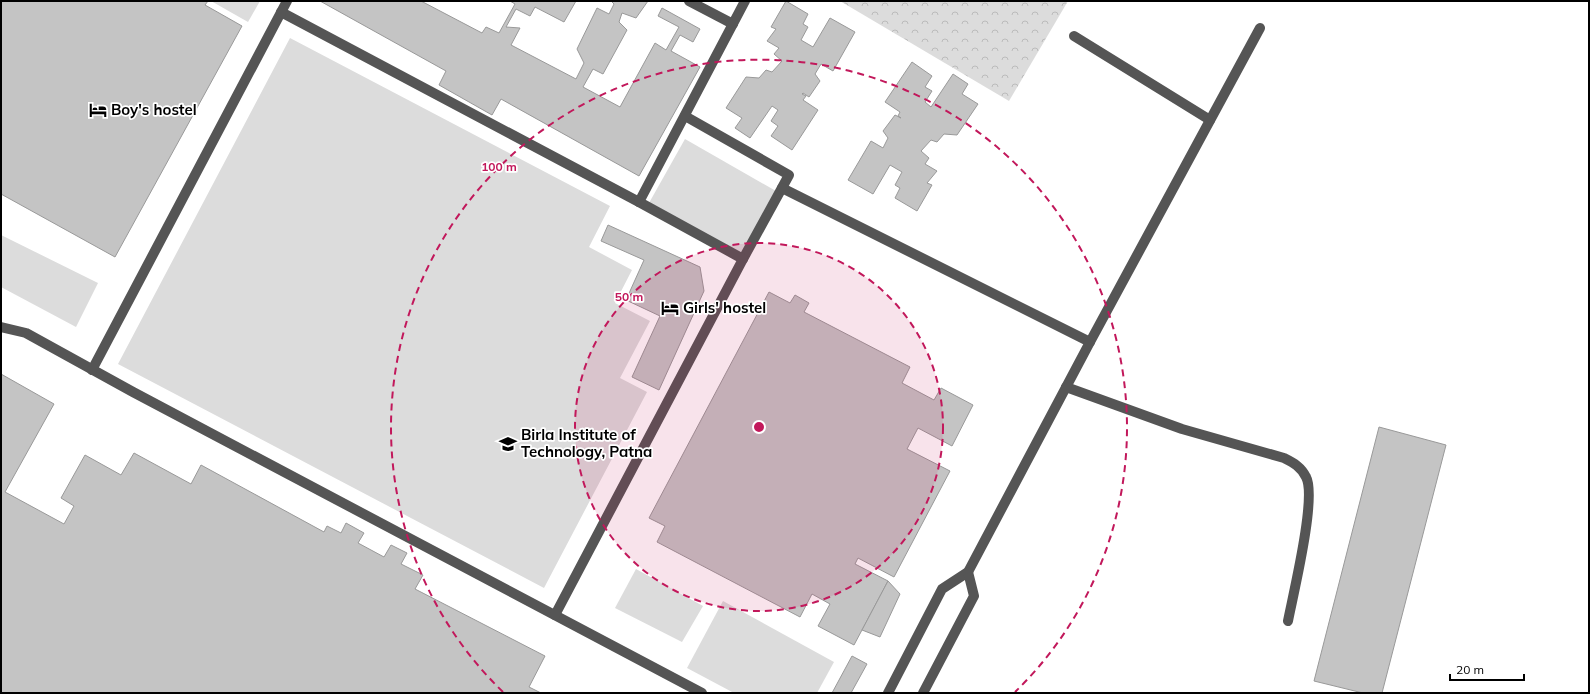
<svg xmlns="http://www.w3.org/2000/svg" width="1590" height="694" viewBox="0 0 1590 694" font-family="Mulish,sans-serif">
	<style>
		.green { fill: #dcdcdc }
		.forest { fill: url(#forest-crowns) }
		.building { fill: #c4c4c4; stroke: #999 }
		.lines { fill: none; stroke-linecap: round; stroke-linejoin: round }
		.minor { stroke: #555; stroke-width: 10 }
		.ring { fill: none; stroke: #c2185b; stroke-width: 2; stroke-dasharray: 7 5 }
		.labels { text-anchor: middle; stroke-width: 3.5; stroke-linejoin: round; paint-order: stroke }
		.poi-label { font-size: 15px; font-weight: bold; fill: #000; stroke: #fff; text-anchor: start }
		.centre { fill: #c2185b; stroke: #fff; stroke-width: 2 }
		.ring-label { font-size: 12px; text-anchor: middle; font-weight: bold; fill: #c2185b; stroke: #fff; stroke-width: 3.5; stroke-linejoin: round; paint-order: stroke }
	</style>
	<defs>
		<pattern id="forest-crowns" width="20" height="18" patternUnits="userSpaceOnUse"><rect width="20" height="18" fill="#dcdcdc"/><path d="M2 6a3 3 0 1 1 6 0M12 15a3 3 0 1 1 6 0" fill="none" stroke="#bbb"/></pattern>
	</defs>
	<rect width="100%" height="100%" fill="#fff"/>
	<g class="green">
		<path d="M211,1h49l-12,21z"/>
		<path d="M290,38l320,168 -21,41 43,23 -17,33 35,18 -30,57 27,14 -103,196 -426,-224z"/>
		<path d="M685,139l91,52 -34,64 -93,-52z"/>
		<path d="M1,235l97,48 -22,44 -75,-40z"/>
		<path d="M636,569l67,37 -21,36 -67,-34z"/>
		<path d="M723,601l111,61 -17,31h-83l-47,-25z"/>
	</g>
	<path class="forest" d="M840,1h228l-59,100z"/>
	<g class="building">
		<path d="M1,1h207l-3,4 37,21 -127,231 -114,-63z"/>
		<path d="M320,1h101l61,32 4,-6 13,6 16,-29 -5,-3h66l-12,21 -29,-15 -5,9 -14,-7 -10,18 14,1 -9,17 65,34 8,-16 -7,-14 20,-41 12,6 5,-10 -3,-3h37l-12,17 -14,-5 -3,9 8,8 -24,44 -10,-5 -10,18 37,20 35,-64 11,7 13,-23 -21,-11 4,-8 38,21 -7,13 -13,-7 -9,16 29,16 -61,109 -138,-77 -9,16 -53,-30 7,-14z"/>
		<path d="M786,1l22,13 -5,10 5,3 -7,13 12,7 17,-29 25,14 -22,39 -12,-7 -6,10 5,7 -11,16 -6,-4 -1,1 4,2 -3,4 15,10 -26,40 -21,-14 7,-10 -7,-5 7,-11 -6,-4 -22,32 -15,-10 7,-10 -16,-10 20,-31 13,1 7,-8 6,2 10,-11 -8,-7 5,-6 -12,-7 9,-12 -5,-2z"/>
		<path d="M912,62l20,14 -7,11 7,4 -7,11 6,5 22,-33 15,10 -6,10 16,10 -21,31 -13,-1 -7,8 -6,-2 -10,11 8,7 -4,6 12,7 -10,12 5,2 -15,26 -22,-13 5,-10 -5,-3 7,-13 -12,-7 -17,29 -25,-14 23,-39 12,7 5,-10 -5,-7 12,-16 6,3 -3,-2 2,-4 -15,-10z"/>
		<path d="M608,225l92,42 4,24 -45,99 -27,-13 28,-61 -34,-16 18,-40 -43,-19z"/>
		<path d="M769,292l21,11 5,-8 14,8 -5,9 106,55 -8,16 32,17 7,-12 32,17 -21,41 -34,-18 -11,21 43,22 -56,106 -36,-19 -3,6 33,17 -34,64 -36,-19 12,-22 -18,-10 -12,23 -143,-75 8,-16 -16,-8z"/>
		<path d="M1,374l53,30 -49,88 59,32 10,-18 -13,-8 24,-43 36,20 13,-22 57,31 10,-19 123,67 3,-6 14,7 5,-10 18,10 -6,10 26,14 7,-12 16,8 -6,11 22,11 -8,14 130,67 -16,31 12,6h-540z"/>
		<path d="M1379,427l67,18 -64,248h-19l-49,-12z"/>
		<path d="M888,581l12,13 -20,43 -18,-7z"/>
		<path d="M852,656l15,8 -16,29h-19z"/>
	</g>
	<g class="lines">
		<g class="minor">
			<path d="M689,1l44,23"/>
			<path d="M281,12l358,190"/>
			<path d="M1074,36l136,84"/>
			<path d="M685,116l104,59 -46,84"/>
			<path d="M782,188l308,154"/>
			<path d="M1,327l25,6 107,59 569,301"/>
			<path d="M92,370l195,-369"/>
			<path d="M1066,387l116,42 102,29c10,5 17,9 22,19 11,20 -13,118 -18,144"/>
			<path d="M555,615l188,-356 -104,-57 106,-201"/>
			<path d="M888,693l54,-104 26,-17 122,-230 170,-314"/>
			<path d="M923,693l51,-97 -6,-24"/>
		</g>
	</g>
	<circle cx="759" cy="427" r="184" fill="#c2185b" fill-opacity=".12"/>
	<g class="ring">
		<circle cx="759" cy="427" r="184"/>
		<path d="M503 692A368 368 0 1 1 1015 692"/>
	</g>
	<defs>
		<g id="hotel-bare" transform="scale(1.38)"><path d="M-6-4.5h1.5V1H6V5H4.5V3h-9V5H-6ZM-4 0a1.8 1.8 0 1 1 3.6 0ZM.5 0V-2.5h3Q6-2.5 6 0Z" fill="#000" stroke="#fff" stroke-width="2.5" paint-order="stroke"/></g>
		<g id="university-bare" transform="scale(1.38)"><path d="M0-5L7-2L0 1L-7-2ZM-4 1L0 2.5L4 1V4Q0 6-4 4Z" fill="#000" stroke="#fff" stroke-width="2.5" paint-order="stroke"/></g>
	</defs>
	<g fill-rule="evenodd">
		<use href="#hotel-bare" x="98" y="110"/>
		<use href="#hotel-bare" x="670" y="308"/>
		<use href="#university-bare" x="508" y="444"/>
	</g>
	<g class="labels">
		<g class="poi-label">
			<text x="111" y="115">Boy's hostel</text>
			<text x="683" y="313">Girls' hostel</text>
			<text x="521" y="440">Birla Institute of<tspan x="521" dy="17">Technology, Patna</tspan></text>
		</g>
	</g>
	<circle cx="759" cy="427" r="6" class="centre"/>
	<g class="ring-label">
		<text x="499" y="171">100 m</text>
		<text x="629" y="301">50 m</text>
	</g>
	<rect width="1590" height="694" fill="none" stroke="#000000" stroke-width="4"/>
	<path d="M1450 674v6h74v-6" fill="none" stroke="#000000" stroke-width="2"/>
	<text x="1456" y="674" font-size="12" fill="#000000" stroke="#ffffff" stroke-width="3" paint-order="stroke">20 m</text>
</svg>
